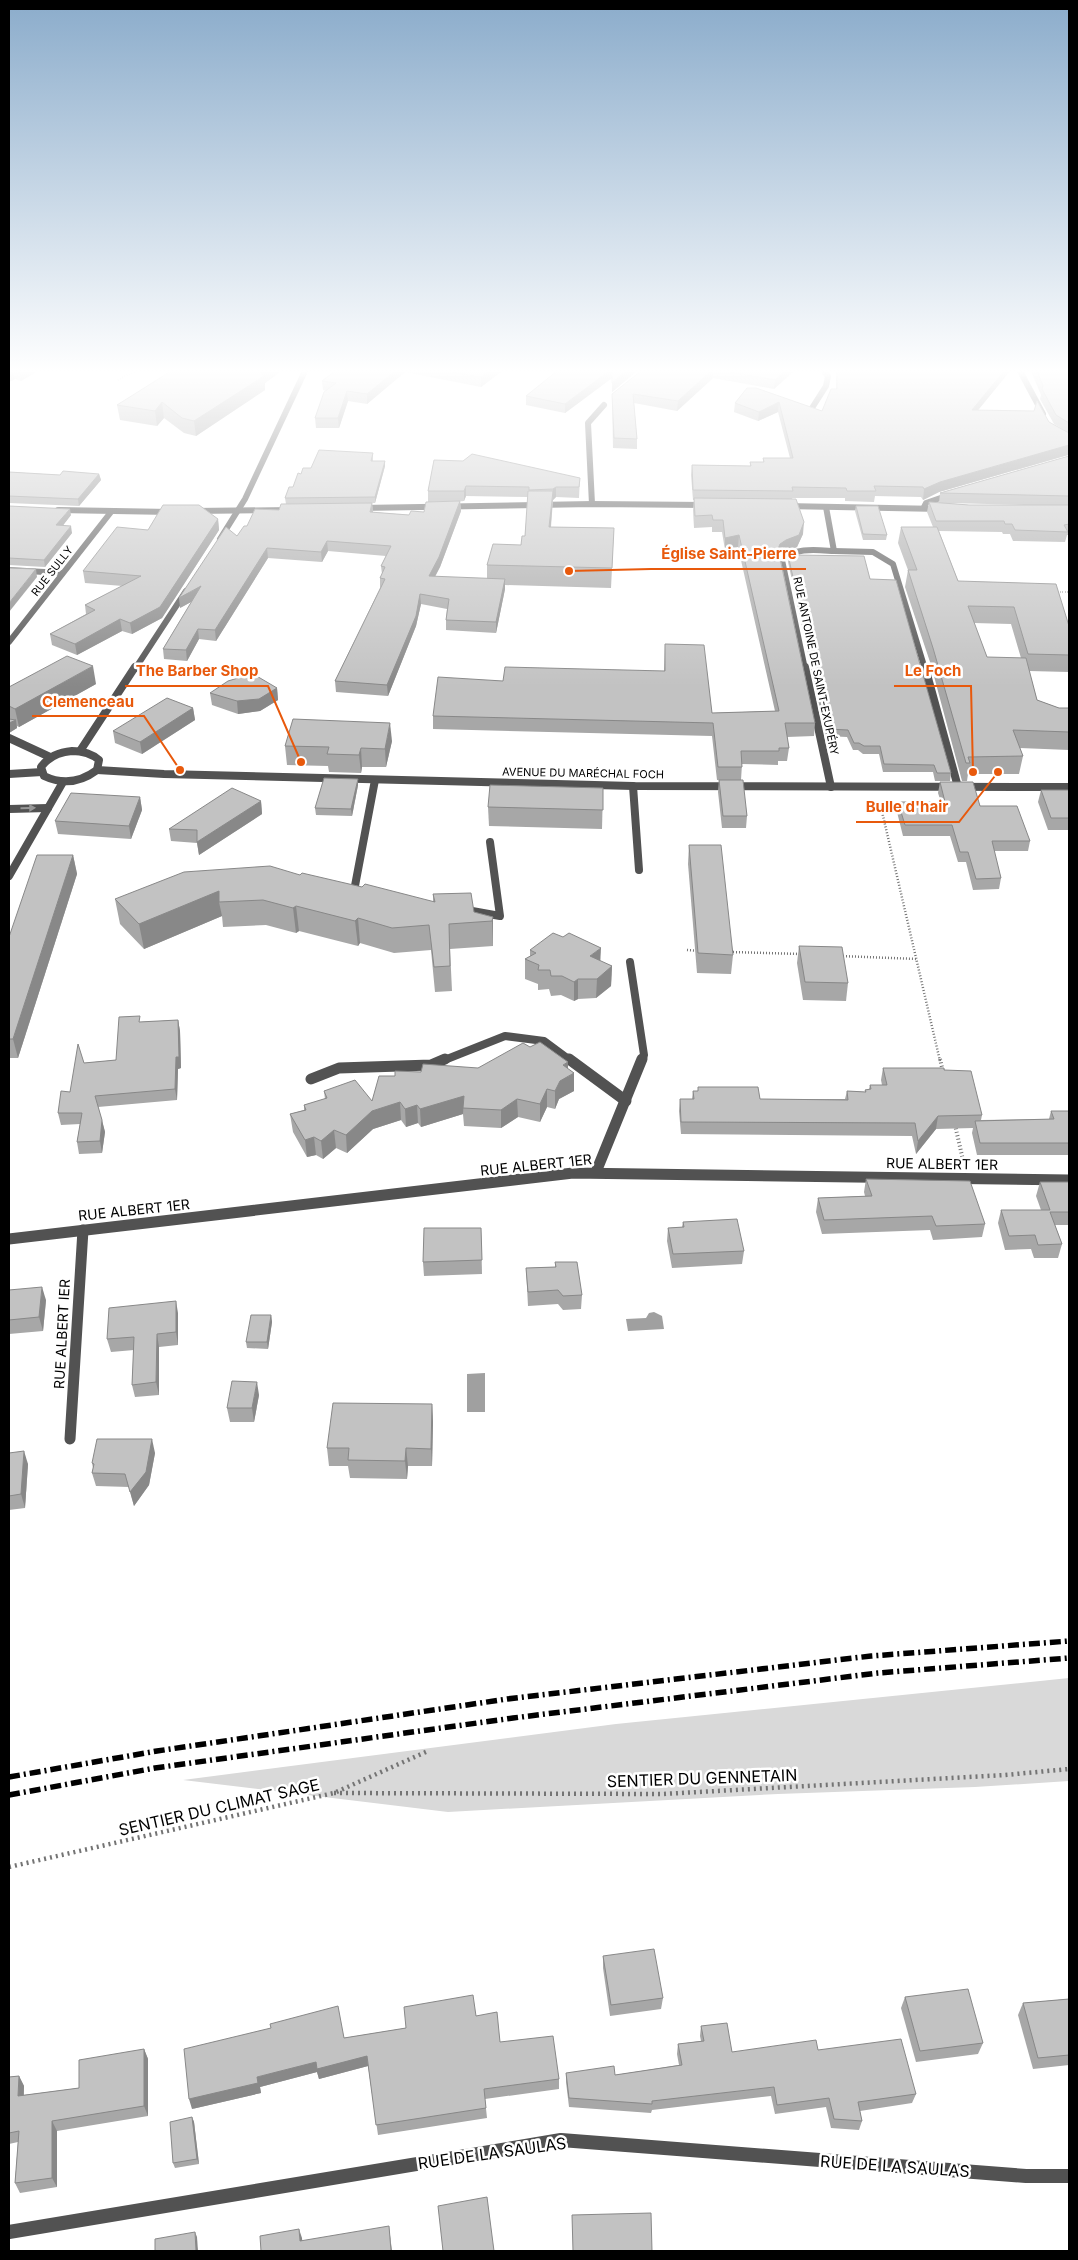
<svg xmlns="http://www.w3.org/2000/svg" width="1078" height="2260" viewBox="0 0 1078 2260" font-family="Inter,sans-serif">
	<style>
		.green { fill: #d9d9d9 }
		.water { fill: #a0a0a0 }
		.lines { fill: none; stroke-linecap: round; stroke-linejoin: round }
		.path-far3 { stroke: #747474; stroke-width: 2; stroke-dasharray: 0.5 2; stroke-linecap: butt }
		.path-far2 { stroke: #747474; stroke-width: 2.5; stroke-dasharray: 1 2; stroke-linecap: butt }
		.path-far1 { stroke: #747474; stroke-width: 4; stroke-dasharray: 1 2.5; stroke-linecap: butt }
		.path { stroke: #747474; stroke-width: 4.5; stroke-dasharray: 2 4; stroke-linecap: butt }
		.service { stroke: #525252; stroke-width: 8 }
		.minor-far3 { stroke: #525252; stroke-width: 6 }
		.minor-far2 { stroke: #525252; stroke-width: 8 }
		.minor-far1 { stroke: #525252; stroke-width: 11 }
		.minor { stroke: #525252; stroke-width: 14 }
		.tertiary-far1 { stroke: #525252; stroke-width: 6 }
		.tertiary { stroke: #525252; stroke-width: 11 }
		.rail { stroke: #000; stroke-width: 5.5; stroke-dasharray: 11 4 2 4; stroke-linecap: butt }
		.wall { fill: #a7a7a7; fill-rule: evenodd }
		.shaded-wall { fill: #888 }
		.building { fill: #c2c2c2; stroke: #888 }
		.oneway { fill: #979797 }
		.labels { text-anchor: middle; stroke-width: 5; stroke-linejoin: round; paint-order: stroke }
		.far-street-label { font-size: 11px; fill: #000; stroke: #fff }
		.street-label { font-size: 14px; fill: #000; stroke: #fff }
		.near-street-label { font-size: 16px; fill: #000; stroke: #fff }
		.leader { fill: none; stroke: #e8590c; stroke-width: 2 }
		.callout-dot { fill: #e8590c; stroke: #fff; stroke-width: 2 }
		.callout-label { font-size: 15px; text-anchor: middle; font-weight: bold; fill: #e8590c; stroke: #fff; stroke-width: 5; stroke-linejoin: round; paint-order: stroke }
	</style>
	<rect width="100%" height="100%" fill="#fff"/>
	<path class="green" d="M1069,1678v103l-94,6 -197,7 -330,18 -265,-32 433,-56z"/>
	<g class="water">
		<path d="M654,1312l8,4 2,13 -36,2 -2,-12 20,-1 3,-5z"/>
		<path d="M485,1373v39h-18v-38z"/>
	</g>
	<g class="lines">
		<g class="path-far3">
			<path d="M118,380l17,-9"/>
			<path d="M1055,592h14"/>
		</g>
		<g class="path-far2">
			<path d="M880,803l60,258"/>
			<path d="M687,950l12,1"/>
			<path d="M730,952l71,2"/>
			<path d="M840,956l77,3"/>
		</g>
		<g class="path-far1">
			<path d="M940,1059l3,13"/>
			<path d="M955,1125l8,35"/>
		</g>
		<g class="path">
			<path d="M334,1793l329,1 342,-19 64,-6"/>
			<path d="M9,1867l325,-74 94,-42"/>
		</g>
		<path class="service" d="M9,809l39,-1"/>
		<g class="minor-far3">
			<path d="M1020,371l23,43"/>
			<path d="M812,408l14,-22 2,-10 -4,-5"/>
			<path d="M592,504l-4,-81 16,-18"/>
			<path d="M924,507l2,-4 26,-9"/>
			<path d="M220,539l25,-40 60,-128"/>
			<path d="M834,551l39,1 20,12 32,105"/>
			<path d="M9,570l53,3"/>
			<path d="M9,642l102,-130"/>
			<path d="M135,669l51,-78"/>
			<path d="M805,669l-23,-109c14,-13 34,-10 52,-9l-8,-44"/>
		</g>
		<g class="minor-far2">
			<path d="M805,667l26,120"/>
			<path d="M925,667l33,120"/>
			<path d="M9,738l41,19"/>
			<path d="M72,751c11,0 19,2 27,9l-2,10c-16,12 -34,15 -53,6l-3,-9c8,-11 18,-15 31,-16z"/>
			<path d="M80,751l55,-84"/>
			<path d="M97,770l67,4 469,12 436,1"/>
			<path d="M9,774l33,-2"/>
			<path d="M633,786l6,84"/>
			<path d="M9,876l54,-94"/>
			<path d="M348,890l6,1 21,-111"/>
			<path d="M461,909l39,7 -10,-74"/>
			<path d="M630,962l14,93 -2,6"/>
			<path d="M442,1061l63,-25 39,5 27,20"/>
		</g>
		<g class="minor-far1">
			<path d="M569,1059l57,42"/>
			<path d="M311,1079l28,-11 92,-3 14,-6"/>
			<path d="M596,1172l46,-113"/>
			<path d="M70,1439l13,-209"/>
		</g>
		<path class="minor" d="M9,2232l552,-92 465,36h43"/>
		<g class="tertiary-far1">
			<path d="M785,506l156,3"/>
			<path d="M361,508l231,-4 114,1"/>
			<path d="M58,510l113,2"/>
			<path d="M193,511l98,-1"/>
		</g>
		<path class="tertiary" d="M9,1239l564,-66 496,7"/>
		<g class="rail">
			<path d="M9,1777l148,-26 350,-52 364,-43 198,-15"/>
			<path d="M9,1795l146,-27 358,-50 365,-45 191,-15"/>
		</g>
	</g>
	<g class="wall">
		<path d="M9,371h29l-17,10 -6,-2 -6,3z"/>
		<path d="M335,371h167l-21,16 -76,-15 -38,32 -19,-3 -9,27h-23l-1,-10 11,-27 -3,-1 -1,-9z"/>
		<path d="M557,371h80l-25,21v-14l-47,35 -39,-8v-9z"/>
		<path d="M641,371h153l-20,18 -61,-11 -36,33 -43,-8 3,36v10l-24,-1 -1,-54z"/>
		<path d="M836,371h174l-32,39 71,12 20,11 -15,-9 -14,-25 1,-4 -10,-24h38v85l-1,-1 -129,37 -16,8 -2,-3 -46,-1 -1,6 -29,-1v-3h-53l11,36 -6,13 -13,5 -4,4 35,167 -1,13 -27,1 2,11 -2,13h-9v4l-36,-1 -1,16 6,36 -1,12h-24l-4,-36 1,-12h-2l-5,-44 -279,-7v-13l70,-35 161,-10 1,-27 47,69 63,-2 -37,-164 -13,3 -3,-18h-10v-5l-18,1 -1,-18 1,-10h-1l-2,-25 1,-10 58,1v-4h13v-4h27l-12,-46 -20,9 -24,-9 1,-9 12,-15 75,23 14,-22z"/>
		<path d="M280,372l-15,11v7l-69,46 -12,-3 -20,-15 -7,8 -37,-6 -3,-15 51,-32z"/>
		<path d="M373,453v8h12v5l-10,37 -89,1 -1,-6 8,-11 8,-13 10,-6z"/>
		<path d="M1069,456v79h-2l-2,7 -52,-1 -3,-7h-7l-1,-2 -63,-1 19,50 111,45v46l-40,-1 8,29 22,8h10v42l-49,-2 3,8 -4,18h-51l-1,7h-5l-31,-116 -26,-78 3,-17 -10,-27 3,-16h32l-6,-15 2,-10 10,1 1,-10zM947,503l77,2h-55zM974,623l37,1 10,34 -34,-1z"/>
		<path d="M434,460l146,18 -1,20 -23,-1 -3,3 -2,27 63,1 -3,60 -106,-3v4l-9,44 -50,-3v-10l1,-11 -26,-5 -5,22 -28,70 -52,-4 -1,-11 45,-93v-10l2,-4 -1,-8 5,-10 -58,-5 -6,11 -54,-4 -52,83 -17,-2 -12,22 -23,-2 -1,-10 28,-47 -11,6 57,-72 10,-10 32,-16 93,-7 1,9 36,3 15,-3 36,-11 1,10 -21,56 -5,10 52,2v-14l34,-20 4,-9 3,-39 -62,-1 -2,5 -36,1v-11z"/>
		<path d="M9,472l51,3 39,-1 2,6 -22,26 -70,-3z"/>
		<path d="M9,506l62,9 -8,10 9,8 -27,34 -36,-2z"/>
		<path d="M856,506l31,29 -1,5h-23l-8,-29z"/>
		<path d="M218,519l1,11 -57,88 -30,16 -10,-3 -45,24 -25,-10 -2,-11 36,-20 -1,-9 38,-19 -38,-3 -2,-12 65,-41z"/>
		<path d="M793,552v3l77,24 81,194 -1,8h-15l-2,-9h-50l-4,-18h-16l-5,-4h-5l-6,-13 -21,-1 -38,-174v-7z"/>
		<path d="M96,684l-77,43 -2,-1v2l-8,5v-46z"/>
		<path d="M277,688l1,12 -18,11 -22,3 -26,-9 -2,-12z"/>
		<path d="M193,708l2,12 -53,34 -27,-11 -2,-12z"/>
		<path d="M392,741l-6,26h-24l-1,6 -32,-1 -1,-6 -41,-1 -2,-19z"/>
		<path d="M358,779v6l-6,31 -36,-1 -1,-7z"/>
		<path d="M940,782l40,24 50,35 -2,10h-34l7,27 -2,11 -26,1 -7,-28h-8l-8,-26h-47l-6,-24 1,-10h43l-3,-9z"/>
		<path d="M603,788l-1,41 -113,-3 -1,-19z"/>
		<path d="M1041,790h28v40h-21l-10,-28z"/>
		<path d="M140,797l2,13 -11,29 -73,-5 -3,-13z"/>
		<path d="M261,801l1,13 -63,41 -2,-12 -26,-2 -2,-12z"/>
		<path d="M689,845l44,110 -2,19 -34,-1 -9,-109z"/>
		<path d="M73,855l4,19 -59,184h-9v-121z"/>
		<path d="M300,875l62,12 71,15v-8l41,18 19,5v29l-43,3 2,42 -17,1 -4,-42 -37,3 -34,-10 -2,3 -59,-15 -3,2 -30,-8 -43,2 -1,-11 -78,33 -24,-25 -5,-25z"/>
		<path d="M799,946l49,37 -2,18 -43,-1 -6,-37z"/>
		<path d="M530,950l70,11 12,5 -1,20 -15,12 -18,1 -4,2 -13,-6 -10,1 -2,-7 -11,1v-6l-13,-5v-20l5,-3z"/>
		<path d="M178,1020l2,11 1,37 -3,1 -1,31 -79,7 7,25 -3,21 -23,1 -2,-12 3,-18 -19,1 -3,-12 12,-21 14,-29 32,-3 25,-38z"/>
		<path d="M530,1047l38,22 6,4v18l-15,8 -4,10 -8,-2 -7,15 -22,-5 -17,11 -37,-2 -1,-12 -42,13 -3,-4 -12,4 -5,-7 -28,9 -26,24 -11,-5 -13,11 -7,-4 -9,2 -14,-25 -3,-18 14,-4v-5l21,-6 -1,-8 48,10 23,-25 26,-4 57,-4z"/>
		<path d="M883,1068l61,2 38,45 -1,5 68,-1 2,-8h18v44h-92l-5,-22 1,-5 -37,1 -20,25 -4,-18 -231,-2 -2,-23 1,-12h12l1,-8h5v-4l62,12h85l2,-8 18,1v-2l4,-1 1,-4h12l-1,-5z"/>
		<path d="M866,1179l119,45 -3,13 -49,3 -3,-10 -108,4 -6,-22 2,-14 47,-2 -1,-4z"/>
		<path d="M1040,1182h29v43h-14l7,19 -4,14h-24l-3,-9 -26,1 -7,-27 3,-13h40l-5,-14z"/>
		<path d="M683,1222l61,29 -2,13 -70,4 -5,-27 1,-13 14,-1z"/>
		<path d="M481,1228l1,46 -58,2 -1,-14z"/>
		<path d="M555,1262l27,33 -1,14 -18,1 -5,-6 -30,2 -2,-38 29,-1z"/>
		<path d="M9,1290l37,10 -3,31 -34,3z"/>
		<path d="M178,1313v32l-19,2v48l-24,2 -3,-12 2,-35 -23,2 -4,-13z"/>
		<path d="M271,1315l1,7 -4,27 -21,-1 -1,-6z"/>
		<path d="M259,1395l-5,27h-24l-3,-14z"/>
		<path d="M432,1404l1,18 -1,44h-24l-1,13 -57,-1 -2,-12h-19l-2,-18z"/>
		<path d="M9,1453l19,11 -3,44 -16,2z"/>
		<path d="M155,1453l-6,32 -15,21 -5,-19 -33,-1 -4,-13 1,-5 -1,-5z"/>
		<path d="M603,1956l60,42 -2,11 -51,7 -7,-48z"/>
		<path d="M905,1997l78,46 -5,11 -62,8 -15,-54z"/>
		<path d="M1069,1999v66l-36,4 -15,-54 5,-12z"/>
		<path d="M476,2016l24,26 59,37v10l-74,10 2,19 -109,17 -10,-69 -49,13 -2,-7 -57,15 1,6 -69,16 152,-71 62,-10z"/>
		<path d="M701,2026l31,26 86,-2 98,44 -4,9 -52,8 2,10 -3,9 -28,-2 -5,-21 -51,7 -4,-18 -119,14 -1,3 -82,-6 -3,-25v-9l49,2 64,-10 -2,-11 1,-10 23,-3 -1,-5z"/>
		<path d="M144,2049l4,10v57l-91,15v56l-37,6 -5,-10 3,-41 -9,2v-67l10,-1 5,10v9l55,-7z"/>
		<path d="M192,2117l2,5 5,42 -24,4 -2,-5z"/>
	</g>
	<g class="shaded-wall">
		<path d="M9,371h4l2,8 -6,3z"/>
		<path d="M19,371h19l-17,10z"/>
		<path d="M260,371h20v1l-15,11v7l-69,46 -2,-15z"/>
		<path d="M395,371h10v1l-38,32v-10z"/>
		<path d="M489,371h13l-21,16v-10z"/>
		<path d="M609,371h3v7l-47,35v-9z"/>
		<path d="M626,371h11l-25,21v-9z"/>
		<path d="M711,371h2v7l-36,33 1,-10z"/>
		<path d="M785,371h9l-20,18 1,-9z"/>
		<path d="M1004,371h6l-40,49 2,-10z"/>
		<path d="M347,391l1,10 -9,27 -1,-10z"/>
		<path d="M162,402l2,16 -7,8 -2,-15z"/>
		<path d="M779,402l-1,10 -20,9 1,-9z"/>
		<path d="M1069,445l-1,10 -129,37 -16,8 1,-11 16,-7z"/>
		<path d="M385,461v5l-10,37v-6z"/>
		<path d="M99,474l2,6 -22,26 -1,-7z"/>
		<path d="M466,486v10l-2,5v-10z"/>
		<path d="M556,487v10l-3,3v-11z"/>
		<path d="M553,491l-1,19 -3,36v-19z"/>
		<path d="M460,501l1,10 -21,56 -11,20v-11z"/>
		<path d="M372,503l1,10 -3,-1z"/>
		<path d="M70,509l1,6 -13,17 -2,-7z"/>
		<path d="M218,519l1,11 -57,88 -30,16 -2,-11z"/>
		<path d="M804,522l-1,12 -6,13 -13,5 -5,4 -1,-7 2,-5 6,-4z"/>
		<path d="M71,526l1,7 -27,34 -1,-7z"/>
		<path d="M739,535l-1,12 -13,3v-12z"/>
		<path d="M327,541l1,10 -6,11 -1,-10z"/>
		<path d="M267,548l1,10 -52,83 -1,-11z"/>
		<path d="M36,569l1,8 -28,35v-9z"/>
		<path d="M505,579v10l-9,44v-11z"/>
		<path d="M201,586l1,10 -22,12 -1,-10z"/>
		<path d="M420,594l1,10 -5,22 -28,70 -1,-11z"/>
		<path d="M120,619l2,12 -45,24 -2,-11z"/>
		<path d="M198,629l1,10 -12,22 -1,-11z"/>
		<path d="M93,666l3,18 -77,43 -4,-18z"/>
		<path d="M277,688l1,12 -18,11 -22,3 -1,-13z"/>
		<path d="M193,708l2,12 -53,34 -2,-12z"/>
		<path d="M16,720l1,8 -8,5v-10z"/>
		<path d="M390,723l2,18 -6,26 -1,-18z"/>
		<path d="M361,748l1,19 -1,6 -2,-18z"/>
		<path d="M358,779v6l-6,31 -1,-7z"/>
		<path d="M140,797l2,13 -11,29 -2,-13z"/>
		<path d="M261,801l1,13 -63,41 -2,-13z"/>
		<path d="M73,855l4,19 -59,184 -5,-19z"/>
		<path d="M219,891v11l3,14 -78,33 -5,-25z"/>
		<path d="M296,906l3,25 -3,2 -3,-25z"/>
		<path d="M493,917v29l-1,-25z"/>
		<path d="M358,918l2,25 -2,3 -3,-25z"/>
		<path d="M601,948l-1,19 -10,-11z"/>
		<path d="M612,966l-1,20 -15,12 1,-19z"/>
		<path d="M578,979v20l-4,2v-19z"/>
		<path d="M178,1020l2,11 1,37 -3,1 -1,31 -2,-11 1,-32z"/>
		<path d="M568,1062v15l6,-4v18l-15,8 -4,10v-18l8,-26z"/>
		<path d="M547,1089v18l-7,15v-18z"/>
		<path d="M464,1096l-1,18 -42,13 -1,-18z"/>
		<path d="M517,1099l1,18 -17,11v-18z"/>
		<path d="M400,1102l1,18 -28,9 -26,24 -1,-18 26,-24z"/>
		<path d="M417,1105l1,18 -12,4 -1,-18z"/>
		<path d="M938,1116l-2,13 -20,25 2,-13z"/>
		<path d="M102,1120l3,12 -3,21 -2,-12z"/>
		<path d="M334,1130l2,18 -13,11 -2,-18z"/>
		<path d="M314,1137l2,18 -9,2 -2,-17z"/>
		<path d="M42,1287l4,13 -3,31 -4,-14z"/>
		<path d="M176,1301l2,12v32l-2,-13z"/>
		<path d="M271,1315l1,7 -4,27 -1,-7z"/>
		<path d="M157,1334l2,13v48l-3,-13z"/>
		<path d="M257,1382l2,13 -5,27 -2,-14z"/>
		<path d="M432,1404l1,18 -1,44 -1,-17z"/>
		<path d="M152,1439l3,14 -6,32 -15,21 -4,-14z"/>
		<path d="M406,1448l2,18 -1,13 -2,-18z"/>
		<path d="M24,1451l4,13 -3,44 -4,-14z"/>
		<path d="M144,2049l4,10v57l-4,-10z"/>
		<path d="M367,2056l1,10 -49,13 -2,-7 -57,15 1,6 -69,16 -3,-10 68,-22 59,-15z"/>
		<path d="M19,2076l5,10 -1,20 -5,-10z"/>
		<path d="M192,2117l2,5 5,42 -2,-5z"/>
		<path d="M52,2121l5,10v56l-5,-9z"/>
		<path d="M389,2226l1,9 2,16h-1z"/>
		<path d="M299,2229l3,9 1,12 -3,-9z"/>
		<path d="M195,2232l2,5 1,14h-2z"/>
	</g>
	<g class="building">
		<path d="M169,371h91l4,5 -70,45 -12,-3 -20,-16 -7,9 -38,-6 51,-32z"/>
		<path d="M335,371h60l-28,23 -20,-3 -9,27h-23l9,-26 12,-9 -14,-2z"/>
		<path d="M446,371h43l-8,6z"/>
		<path d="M557,371h52l-44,33 -39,-8z"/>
		<path d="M612,371h14l-14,12z"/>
		<path d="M641,371h70l-33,30 -45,-7 4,45 -23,-1 -2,-44z"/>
		<path d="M725,371h60l-10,9z"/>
		<path d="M837,371h167l-32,39 62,1 3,-10 12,21 20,11v12l-129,37 -16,7 -1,-2 -49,-1 2,5h-29l-1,-3 -54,-1 1,4 -100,-1 -1,-25 59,1 -1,-4h14l-1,-4h30l-14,-56 -20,10 -24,-9 12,-15h9l66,23 9,-22h6z"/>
		<path d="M1037,371h32v52l-13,-8 -14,-26 1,-3z"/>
		<path d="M319,450l54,3 -2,8h14l-10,36 -90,1 4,-11h4l5,-14 3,1 2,-6h8z"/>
		<path d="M472,454l108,24 -1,9h-23l-3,2 -24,1v-3l-63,-1 -2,5h-36l6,-31 29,1z"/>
		<path d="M1069,456v40l-129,-3z"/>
		<path d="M63,471l36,3 -21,25 -69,-3v-24l51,3z"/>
		<path d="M528,491h25l-4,36 65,1 -2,40 -125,-3 6,-21 28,1 1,-9h3z"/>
		<path d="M694,498l102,1 8,23 -5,13 -13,5 -6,4 -2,5 37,174h-30l4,25h-10v3h-38l1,16h-24l-5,-44 -280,-7 5,-39 65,4 2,-14 160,4v-27l39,1 8,68 67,-2 -40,-176 -14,3 -2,-18h-10l-1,-5 -17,1z"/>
		<path d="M460,501l-21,56 -10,19 76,3 -9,43 -50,-2 3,-21 -29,-5 -4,22 -29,69 -52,-4 50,-102 -5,-1 5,-11 -4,-1 10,-20 -64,-5 -6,11 -54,-4 -52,82 -17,-1 -12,21 -23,-1 38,-63 -22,12 47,-71 11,9 7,-10h3l8,-17 24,1 2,-6 91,-1 -2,9 39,3 2,-4 13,1 2,-10z"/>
		<path d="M929,502l40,3h100v19l-5,1 4,7 -53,-2 -3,-6h-7l-1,-3h-68z"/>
		<path d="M163,505h36l19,14 -58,88 -30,16 -10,-4 -45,25 -25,-10 45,-24 -10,-5 56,-29 -58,-5 34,-44 31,3z"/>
		<path d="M9,506l61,3 -14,16 15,1 -27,34 -35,-2z"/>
		<path d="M856,506h22l9,29 -24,-1z"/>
		<path d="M901,527h36l21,54 98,3 13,42v29l-41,-1 -14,-47 -46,-1 19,51 39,1 11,42 22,8h10v24l-56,-2 10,26 -55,1 2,6h-4l-33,-115 -25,-78h9z"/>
		<path d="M793,552l-1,3 72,1 6,23 26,1 55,193h-14l-3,-8 -50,-1 -4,-18h-16l-5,-3h-5l-6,-13 -21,-1 -39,-174z"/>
		<path d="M9,568l27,1 -27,34z"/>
		<path d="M67,656l26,10 -78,43 -6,-3v-19z"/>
		<path d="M243,668l34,20 -18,11 -22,2 -27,-8 18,-12 10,-3z"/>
		<path d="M167,698l26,10 -53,34 -27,-11z"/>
		<path d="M9,719l7,1 -7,3z"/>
		<path d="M293,719l97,4 -5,26 -24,-1 -2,7 -32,-1 2,-7 -44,-1z"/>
		<path d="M324,778l34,1 -7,30 -36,-1z"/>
		<path d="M719,780h24l4,36h-24z"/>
		<path d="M940,782h33l7,24h37l13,35h-38l9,37 -25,1 -8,-27h-8l-8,-27h-47l-7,-23h47z"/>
		<path d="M490,785l113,3v22l-115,-3z"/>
		<path d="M232,788l29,13 -64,41v-12l-28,-1z"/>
		<path d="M1041,790h28v28h-18z"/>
		<path d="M71,793l69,4 -11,29 -74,-5z"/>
		<path d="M689,845h32l12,110 -35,-2z"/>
		<path d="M37,855h36l-60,184h-4v-102z"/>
		<path d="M270,866l30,9 2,-2 60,14 3,-3 70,18 -2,-8 38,-1 3,19 19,5 -1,4 -43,3 1,42 -16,1 -5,-42 -37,3 -34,-10 -3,3 -59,-15 -3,2 -30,-8 -44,2v-11l-80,33 -24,-25 69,-27z"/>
		<path d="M553,933l10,4 6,-4 32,15 -11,8 22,10 -15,13h-19l-4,3 -12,-6h-11l-1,-6h-12l1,-5 -14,-6 11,-6 -6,-3z"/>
		<path d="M799,946l43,1 6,36 -43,-1z"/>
		<path d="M140,1016l-1,6 39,-2 1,37h-3l-1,32 -80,7 7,24 -2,21 -23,1 5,-29h-24l3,-22 9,1 8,-48 6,19 32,-3 3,-43z"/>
		<path d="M540,1042l28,20 -5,3 11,8 -14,8 -5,10 -8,-2 -7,15 -23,-5 -16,11 -38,-2 1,-12 -44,13 -3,-4 -12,4 -5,-7 -28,9 -26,24 -12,-5 -13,11 -7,-4 -9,3 -15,-26 16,-4 -2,-5 23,-7 -3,-7 31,-11 17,21 7,-25h16v-5l26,1 2,-8 55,4 45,-25 7,4z"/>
		<path d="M883,1068h61v2l27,1 11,44 -44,1 -20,25 -3,-18 -234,-1 -1,-23h14l-1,-8h5v-4h60l2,12 88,1 -1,-9 19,1 -1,-2 6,-1 -1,-4h17z"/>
		<path d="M1051,1111h18v32h-89l-5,-22 79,-2z"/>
		<path d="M866,1179l104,2 15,43 -49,2 -4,-10 -108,4 -6,-22 54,-2z"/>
		<path d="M1040,1182h29v30h-19l12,32 -24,1 -3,-10 -26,1 -8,-26h49z"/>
		<path d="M737,1219l7,32 -71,3 -5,-26 16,-1 -1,-5z"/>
		<path d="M424,1228h57l1,32 -59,2z"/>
		<path d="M555,1262h22l5,33 -19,1 -5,-6 -30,2 -2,-24 30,-1z"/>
		<path d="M42,1287l-3,30 -30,3v-30z"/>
		<path d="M176,1301v31l-19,2 -1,48 -24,3 2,-48 -27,2 2,-31z"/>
		<path d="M251,1315h20l-4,27h-21z"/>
		<path d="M232,1381l25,1 -5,26h-25z"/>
		<path d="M333,1403l99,1 -1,45 -25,-1 -1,13 -57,-1 1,-12h-22z"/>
		<path d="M97,1439h55l-6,33 -16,20 -5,-18 -33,-1 2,-9 -2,-1z"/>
		<path d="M24,1451l-3,43 -12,2v-43z"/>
		<path d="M654,1949l9,49 -52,7 -8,-49z"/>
		<path d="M968,1989l15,54 -63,8 -15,-54z"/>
		<path d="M473,1995l3,21 21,-4 3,30 53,-6 6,43 -75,10 2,19 -110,17 -9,-69 -50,13 -1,-7 -59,15 1,6 -69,16 -5,-50 87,-21 -1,-4 68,-18 6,32 62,-10 -2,-21z"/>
		<path d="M1069,1999v56l-31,3 -15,-55z"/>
		<path d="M727,2023l5,29 84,-12 2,10 83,-11 15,55 -58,8 4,19 -28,-2 -5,-21 -52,7 -3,-18 -122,14v3l-83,-6 -3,-25 48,-7 1,9 67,-10 -4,-21 26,-3 -3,-15z"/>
		<path d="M144,2049v57l-92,15v57l-37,5 4,-52 -10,2v-56l10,-1 -1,20 61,-8v-28z"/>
		<path d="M192,2117l5,42 -24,4 -3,-41z"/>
		<path d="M487,2197l7,54h-51l-5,-45z"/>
		<path d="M651,2213l1,38h-79l-1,-36z"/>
		<path d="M389,2226l2,25h-130l-1,-15 39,-7 1,12z"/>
		<path d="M195,2232l1,19h-41v-12z"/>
	</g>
	<defs><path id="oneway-solid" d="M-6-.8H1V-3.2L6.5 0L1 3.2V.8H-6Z" transform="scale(1.25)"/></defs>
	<use class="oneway" href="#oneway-solid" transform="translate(28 808) rotate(-1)"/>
	<linearGradient id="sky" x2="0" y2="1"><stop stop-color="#8baccb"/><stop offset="0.54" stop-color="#fff"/><stop offset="1" stop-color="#fff" stop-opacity="0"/></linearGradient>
	<rect width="1078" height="687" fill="url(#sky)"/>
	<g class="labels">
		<g class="far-street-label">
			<text transform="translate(52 571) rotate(-52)" y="4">RUE SULLY</text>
			<text transform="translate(816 666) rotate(78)" y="4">RUE ANTOINE DE SAINT-EXUPÉRY</text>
			<text transform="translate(583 773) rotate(1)" y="4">AVENUE DU MARÉCHAL FOCH</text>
		</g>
		<g class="street-label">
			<text transform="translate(942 1164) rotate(1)" y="5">RUE ALBERT 1ER</text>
			<text transform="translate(536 1165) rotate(-6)" y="5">RUE ALBERT 1ER</text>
			<text transform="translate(134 1210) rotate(-6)" y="5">RUE ALBERT 1ER</text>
			<text transform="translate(62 1334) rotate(-87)" y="5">RUE ALBERT IER</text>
		</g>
		<g class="near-street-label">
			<text transform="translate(702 1778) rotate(-2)" y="6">SENTIER DU GENNETAIN</text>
			<text transform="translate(219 1807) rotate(-13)" y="6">SENTIER DU CLIMAT SAGE</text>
			<text transform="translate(492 2153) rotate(-8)" y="6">RUE DE LA SAULAS</text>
			<text transform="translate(895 2166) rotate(4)" y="6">RUE DE LA SAULAS</text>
		</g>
	</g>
	<path class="leader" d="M569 571L651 569H806M301 762L268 686H125M973 772L971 686H894M180 770L144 716H32M998 772L959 822H856"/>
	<g class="callout-dot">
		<circle cx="569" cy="571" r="5"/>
		<circle cx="301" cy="762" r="5"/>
		<circle cx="973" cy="772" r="5"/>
		<circle cx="180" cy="770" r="5"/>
		<circle cx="998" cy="772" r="5"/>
	</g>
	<g class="callout-label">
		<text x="729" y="559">Église Saint-Pierre</text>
		<text x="197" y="676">The Barber Shop</text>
		<text x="933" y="676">Le Foch</text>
		<text x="88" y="707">Clemenceau</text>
		<text x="907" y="812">Bulle d'hair</text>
	</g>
	<rect width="1078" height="2260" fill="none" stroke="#000000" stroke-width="20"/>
</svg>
